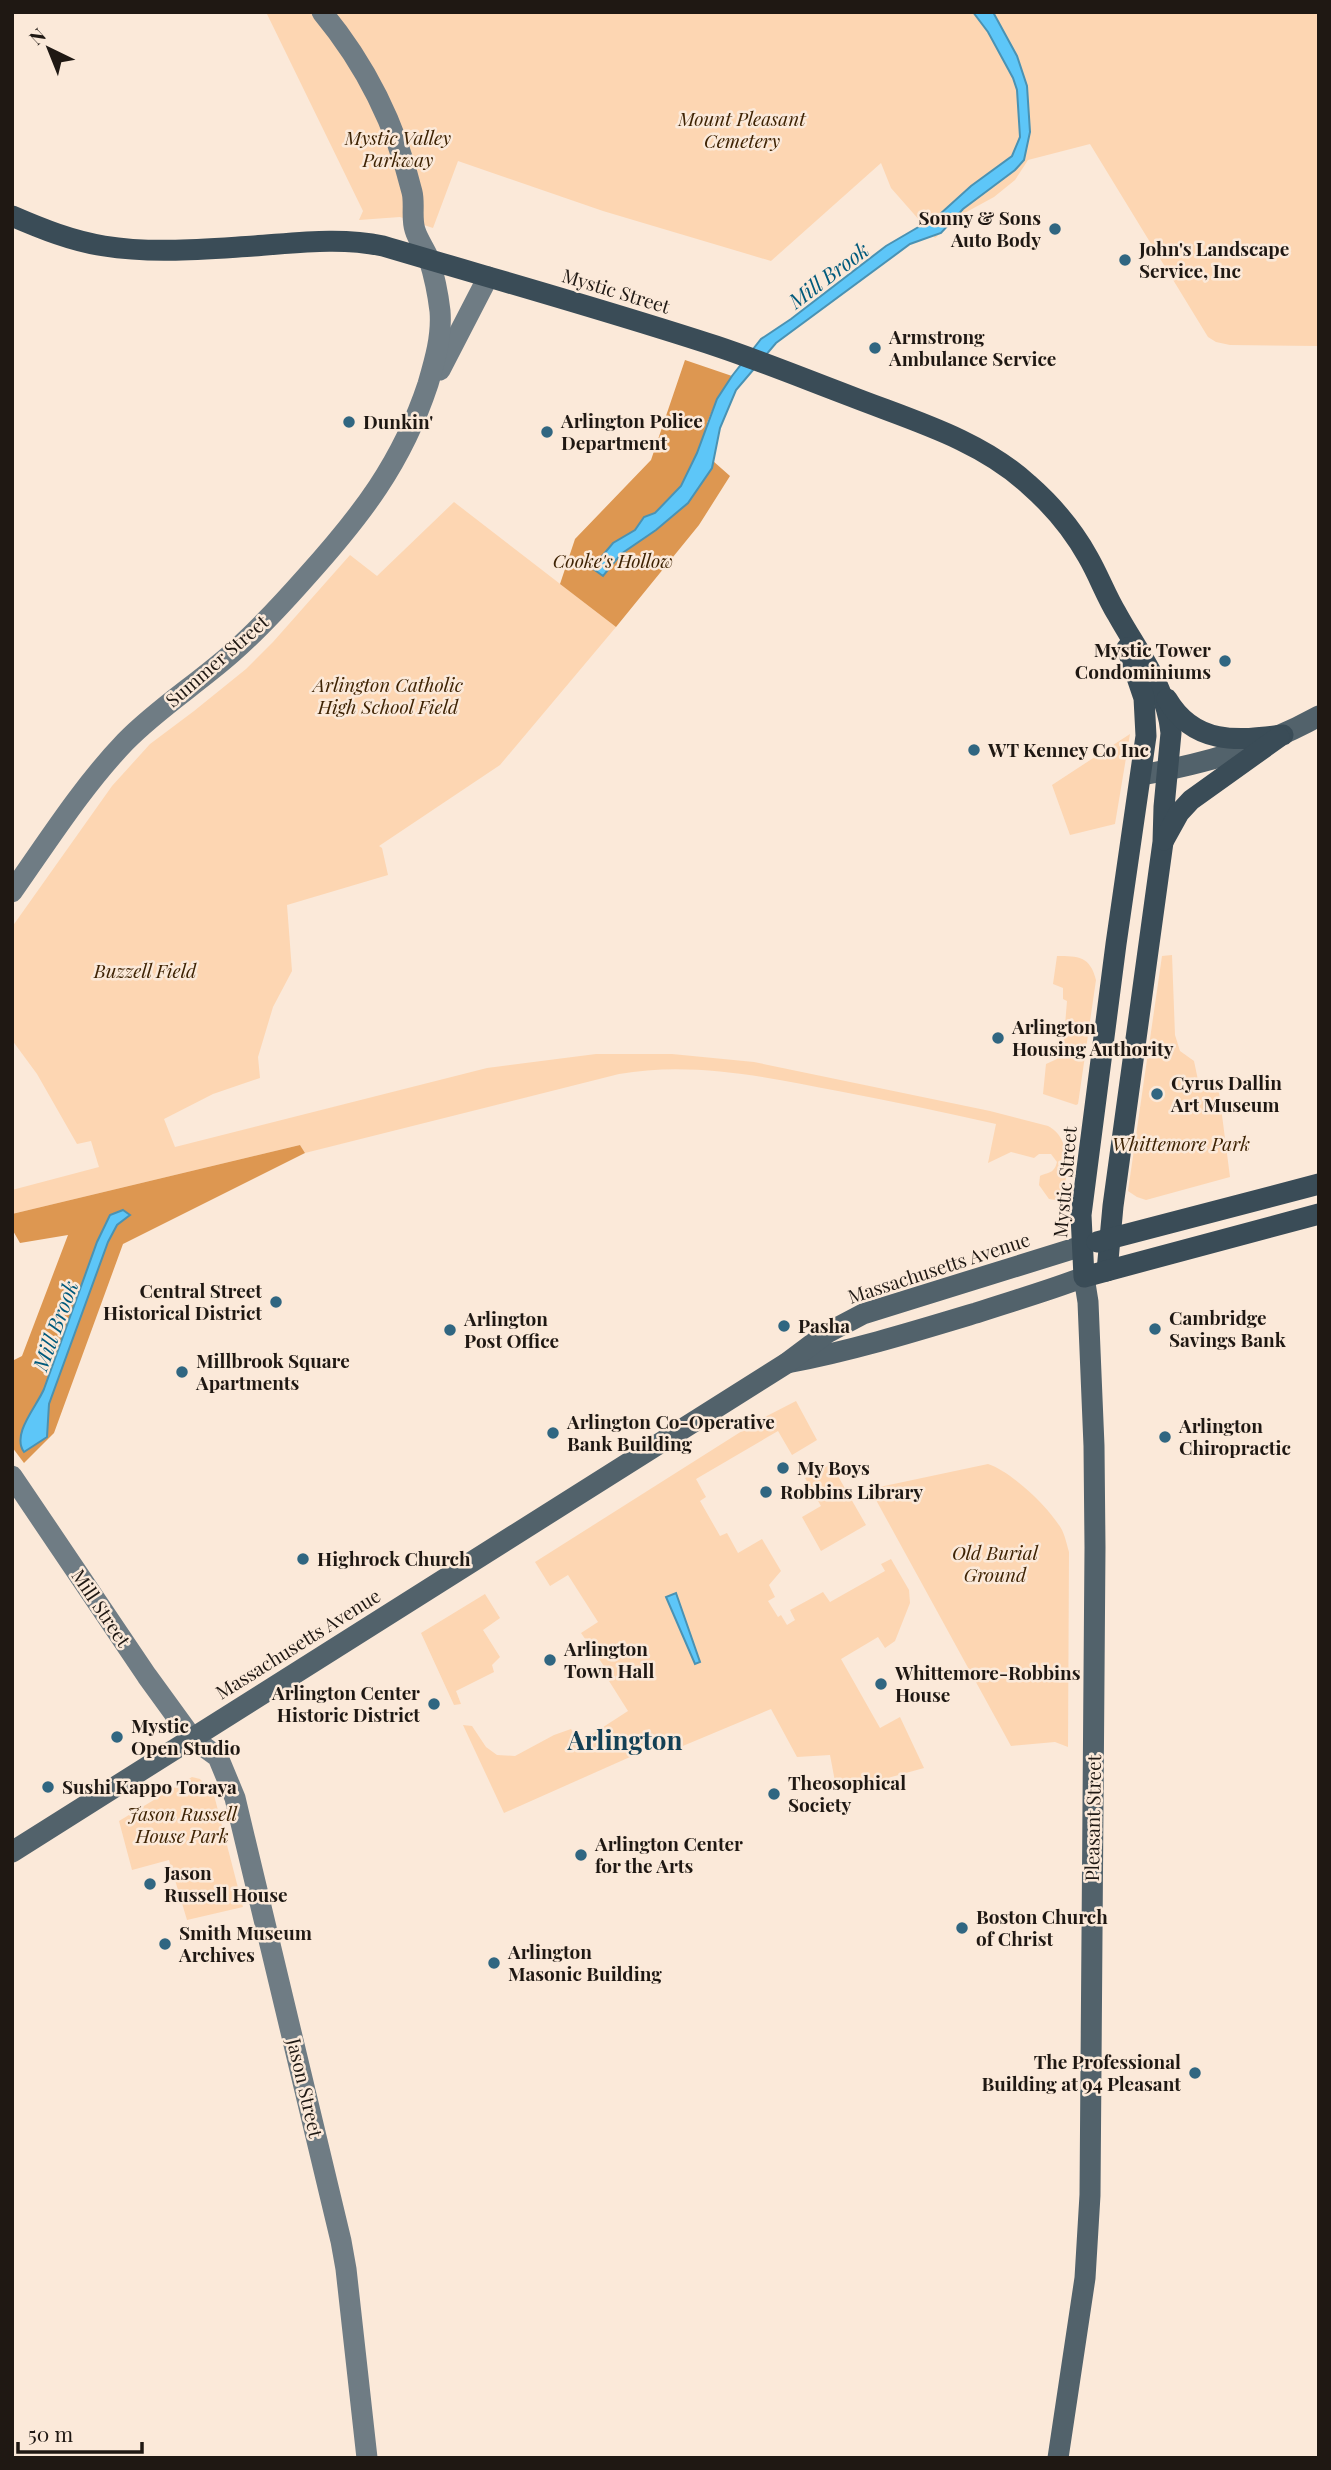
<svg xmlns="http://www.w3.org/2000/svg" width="1331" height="2470" viewBox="0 0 1331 2470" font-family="'Playfair Display',serif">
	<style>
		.green { fill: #fdd6b2 }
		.forest { fill: #dd9751 }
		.water { fill: #5dc6f8; stroke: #4a92b3; stroke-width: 2 }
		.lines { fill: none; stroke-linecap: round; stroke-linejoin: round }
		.secondary { stroke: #6f7c84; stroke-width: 21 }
		.primary { stroke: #52626b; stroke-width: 21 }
		.highway { stroke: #3a4c57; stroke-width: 21 }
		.poi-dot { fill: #306681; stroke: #fbe9d9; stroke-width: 2.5 }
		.labels { text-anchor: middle; stroke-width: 5; stroke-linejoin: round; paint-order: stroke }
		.park-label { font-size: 19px; font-style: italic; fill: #3e2304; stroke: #fbe9d9 }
		.poi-label { font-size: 19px; font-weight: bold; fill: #1f1813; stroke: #fbe9d9; text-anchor: start }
		.street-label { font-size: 19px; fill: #1f1813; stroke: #fbe9d9 }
		.water-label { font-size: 21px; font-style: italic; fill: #005a7c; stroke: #fbe9d9 }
		.district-label { font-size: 26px; font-weight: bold; fill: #134055; stroke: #fbe9d9 }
	</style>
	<rect width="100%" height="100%" fill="#fbe9d9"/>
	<g class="green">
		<path d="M266,12h1053v334l-89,-1 -14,-3 -8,-5 -118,-193 -62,16 -13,20 -21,17 -33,18 -26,23 -44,-50 -10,-25 -110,98 -168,-50 -145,-50 -25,67 -33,-11 -41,3 4,-9z"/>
		<path d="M454,502l162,125 -116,138 -121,81 3,2 6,27 -101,30 5,66 -19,36 -15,50 2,21 -47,16 -49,25 11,28 312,-79 109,-14h76l82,8 236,49 58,15c26,13 18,52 15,75l-14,-2 -10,-14 1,-9c8,-4 14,-2 17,-14l-6,-8h-12l-5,4 -23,-6 -23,11 8,-39c-53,-12 -105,-23 -158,-33 -71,-14 -147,-30 -219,-17l-314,79 -5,-8 -288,69v-24l87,-23 -8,-26 -14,3 -40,-70 -25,-34v-113l100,-141 38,-42 44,-33 52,-42 27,-27 77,-87 27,21z"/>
		<path d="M1130,734l-15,90 -45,11 -18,-50z"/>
		<path d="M1172,955l3,80 5,16 14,10 4,19 21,12 11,85 -84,23 -9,-3 -9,-6 1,-7 33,-228z"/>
		<path d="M1057,956c21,0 33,0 39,24l-18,124 -2,1 -33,-11 3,-30 11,-5 7,-21 3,-37 -4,-2v-11l-10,-4z"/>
		<path d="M796,1401l21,39 -25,15 -14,-24 -82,48 10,18 -6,4 20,35 7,-3 11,20 24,-14 19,32 -12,14 6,12 -7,4 10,16 3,-2 6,10 8,-5 -5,-10 33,-18 7,10 55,-31 -4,-7 10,-5 18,31 1,13 -15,38 -10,7 -7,-11 -37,22 39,69 20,-11 24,51 -87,24 -7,-37 -33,2 -26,-48 -93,39 -30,1 -144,64 -41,-88 9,1 14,21 11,8 18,1 39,-21 17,-6 9,13 48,-31 -19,-30 4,-2 -32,-46 17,-11 -30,-47 -18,11 -15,-24 226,-143z"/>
		<path d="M831,1464l35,61 -45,26 -19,-34 19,-11 -16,-28z"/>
		<path d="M988,1464c24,8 62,44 74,66 3,6 5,15 7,22l-1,195 -13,-5 -44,4 -141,-257z"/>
		<path d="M485,1594l15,24 -17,12 17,27 -8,8 2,7 -38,19 5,13 -7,1 -33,-72z"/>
		<path d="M192,1777l8,2 14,16 29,112 -56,13 -18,-60 -37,10 -13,-49z"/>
	</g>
	<g class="forest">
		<path d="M685,360l47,16 -15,23 -10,24 6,38 17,15 -31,49 -83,102 -56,-43 15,-45 76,-79z"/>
		<path d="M300,1145l5,8 -182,91 -69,189 -30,30 -12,-16v-86l10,-5 46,-121 -48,8 -8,-14v-15z"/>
	</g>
	<g class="water">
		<path d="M973,12h20l24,44 10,30 3,46 -6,28 -9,10 -52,39 -22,24 -31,11 -134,99 -40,47 -16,38 -8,40 -24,35 -32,27 -35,24 -18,22 -11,-8 21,-25 22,-13 9,-13 11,-4 26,-27 16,-33 20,-54 15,-23 29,-37 30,-20 95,-73 53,-31 32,-29 41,-30 8,-19 -3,-47 -4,-12 -25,-46z"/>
		<path d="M123,1210l7,5 -13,10 -9,17 -59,162 -2,33 -23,15c-13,-18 13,-46 20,-63l53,-147 13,-27z"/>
		<path d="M676,1593l24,69 -5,2 -29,-67z"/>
	</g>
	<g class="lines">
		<g class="secondary">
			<path d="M440,370l48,-93"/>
			<path d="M12,892c36,-51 70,-105 113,-150 32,-33 72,-58 107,-89 26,-23 51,-50 74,-76 55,-61 96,-114 122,-193 7,-24 14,-48 12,-73 -2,-17 -6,-36 -11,-52 -4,-10 -11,-19 -14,-29 -4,-12 0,-26 -3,-38 -16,-66 -46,-127 -90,-180"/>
			<path d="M12,1476l135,200 45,62 26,19 17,41 106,443 5,28 21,189"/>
		</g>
		<g class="primary">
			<path d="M1142,775c64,-12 119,-27 177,-59"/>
			<path d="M787,1363c64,-12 126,-31 189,-50 36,-12 72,-22 108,-36l4,25 6,144 1,101 -5,648 -5,83 -27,180"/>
			<path d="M12,1852l775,-489 40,-30 36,-19 219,-68"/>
		</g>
		<g class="highway">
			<path d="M12,216c30,13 60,25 92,30 49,8 101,3 150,0 43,-3 86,-9 129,0 111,33 223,64 333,100 45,15 89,33 134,50 61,24 129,43 178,88 24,21 45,46 60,73 11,19 18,39 29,57 21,38 50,74 54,119l-7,74 -1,35 -50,364 -6,65"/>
			<path d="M1127,648l17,50 2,38 -30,208 -35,271 3,62 235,-63"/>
			<path d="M1167,699c27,46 70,42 116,36"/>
			<path d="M1164,840l15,-27 12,-13 88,-63"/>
			<path d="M1097,1242l222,-58"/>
		</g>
	</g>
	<g class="poi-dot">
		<circle cx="1055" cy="229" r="7"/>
		<circle cx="1125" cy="260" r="7"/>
		<circle cx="875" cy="348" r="7"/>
		<circle cx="349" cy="422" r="7"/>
		<circle cx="547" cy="432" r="7"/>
		<circle cx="1225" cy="661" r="7"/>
		<circle cx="974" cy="750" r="7"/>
		<circle cx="998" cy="1038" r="7"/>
		<circle cx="1157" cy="1094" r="7"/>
		<circle cx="276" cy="1302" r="7"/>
		<circle cx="784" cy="1326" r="7"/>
		<circle cx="1155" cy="1329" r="7"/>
		<circle cx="450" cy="1330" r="7"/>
		<circle cx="182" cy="1372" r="7"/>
		<circle cx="553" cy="1433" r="7"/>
		<circle cx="1165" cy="1437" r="7"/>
		<circle cx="783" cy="1468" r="7"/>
		<circle cx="766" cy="1492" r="7"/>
		<circle cx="303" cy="1559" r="7"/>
		<circle cx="550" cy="1660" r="7"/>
		<circle cx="881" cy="1684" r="7"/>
		<circle cx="434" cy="1704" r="7"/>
		<circle cx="117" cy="1737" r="7"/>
		<circle cx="48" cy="1787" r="7"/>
		<circle cx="774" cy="1794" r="7"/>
		<circle cx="581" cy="1855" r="7"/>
		<circle cx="150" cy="1884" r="7"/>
		<circle cx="962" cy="1928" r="7"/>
		<circle cx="165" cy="1944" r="7"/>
		<circle cx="494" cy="1963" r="7"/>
		<circle cx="1195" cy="2073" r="7"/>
	</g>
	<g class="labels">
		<g class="park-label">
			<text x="742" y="126">Mount Pleasant<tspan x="742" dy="22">Cemetery</tspan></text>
			<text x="398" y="145">Mystic Valley<tspan x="398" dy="22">Parkway</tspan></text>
			<text x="613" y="568">Cooke's Hollow</text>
			<text x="388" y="692">Arlington Catholic<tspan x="388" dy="22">High School Field</tspan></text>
			<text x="145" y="978">Buzzell Field</text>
			<text x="1181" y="1151">Whittemore Park</text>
			<text x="995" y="1560">Old Burial<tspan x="995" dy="22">Ground</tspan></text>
			<text x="182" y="1821">Jason Russell<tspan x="182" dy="22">House Park</tspan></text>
		</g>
		<g class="poi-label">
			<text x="1041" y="225" text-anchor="end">Sonny &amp; Sons<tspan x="1041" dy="22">Auto Body</tspan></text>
			<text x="1139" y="256">John's Landscape<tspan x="1139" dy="22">Service, Inc</tspan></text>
			<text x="889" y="344">Armstrong<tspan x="889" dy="22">Ambulance Service</tspan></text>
			<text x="561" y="428">Arlington Police<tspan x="561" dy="22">Department</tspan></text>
			<text x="363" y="429">Dunkin'</text>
			<text x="1211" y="657" text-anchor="end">Mystic Tower<tspan x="1211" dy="22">Condominiums</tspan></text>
			<text x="988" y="757">WT Kenney Co Inc</text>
			<text x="1012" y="1034">Arlington<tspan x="1012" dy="22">Housing Authority</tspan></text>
			<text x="1171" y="1090">Cyrus Dallin<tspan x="1171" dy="22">Art Museum</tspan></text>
			<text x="262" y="1298" text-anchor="end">Central Street<tspan x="262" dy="22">Historical District</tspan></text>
			<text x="1169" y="1325">Cambridge<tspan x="1169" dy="22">Savings Bank</tspan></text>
			<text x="464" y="1326">Arlington<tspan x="464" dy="22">Post Office</tspan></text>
			<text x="798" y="1333">Pasha</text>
			<text x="196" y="1368">Millbrook Square<tspan x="196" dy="22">Apartments</tspan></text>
			<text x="567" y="1429">Arlington Co-Operative<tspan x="567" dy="22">Bank Building</tspan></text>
			<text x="1179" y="1433">Arlington<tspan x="1179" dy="22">Chiropractic</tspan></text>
			<text x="797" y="1475">My Boys</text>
			<text x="780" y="1499">Robbins Library</text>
			<text x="317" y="1566">Highrock Church</text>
			<text x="564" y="1656">Arlington<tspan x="564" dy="22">Town Hall</tspan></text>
			<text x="895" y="1680">Whittemore-Robbins<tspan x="895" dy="22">House</tspan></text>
			<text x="420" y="1700" text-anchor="end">Arlington Center<tspan x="420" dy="22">Historic District</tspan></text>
			<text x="131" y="1733">Mystic<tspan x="131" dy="22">Open Studio</tspan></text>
			<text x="788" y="1790">Theosophical<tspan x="788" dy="22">Society</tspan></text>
			<text x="62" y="1794">Sushi Kappo Toraya</text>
			<text x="595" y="1851">Arlington Center<tspan x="595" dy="22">for the Arts</tspan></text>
			<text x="164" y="1880">Jason<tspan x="164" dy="22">Russell House</tspan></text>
			<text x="976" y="1924">Boston Church<tspan x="976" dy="22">of Christ</tspan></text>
			<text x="179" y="1940">Smith Museum<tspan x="179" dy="22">Archives</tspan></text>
			<text x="508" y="1959">Arlington<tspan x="508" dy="22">Masonic Building</tspan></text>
			<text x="1181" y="2069" text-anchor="end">The Professional<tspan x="1181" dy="22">Building at 94 Pleasant</tspan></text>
		</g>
		<g class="street-label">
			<text transform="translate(616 291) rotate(17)" y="7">Mystic Street</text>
			<text transform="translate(217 661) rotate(-41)" y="7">Summer Street</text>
			<text transform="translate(1065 1182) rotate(-85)" y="7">Mystic Street</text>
			<text transform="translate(939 1268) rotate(-18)" y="7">Massachusetts Avenue</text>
			<text transform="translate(101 1608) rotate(56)" y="7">Mill Street</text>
			<text transform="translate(298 1644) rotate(-32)" y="7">Massachusetts Avenue</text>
			<text transform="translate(1093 1818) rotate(-89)" y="7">Pleasant Street</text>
			<text transform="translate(305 2088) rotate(77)" y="7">Jason Street</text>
		</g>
		<g class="water-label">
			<text transform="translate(829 276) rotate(-37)" y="7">Mill Brook</text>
			<text transform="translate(56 1326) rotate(-70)" y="7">Mill Brook</text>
		</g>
		<g class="district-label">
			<text x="625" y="1750">Arlington</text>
		</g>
	</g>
	<rect width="1331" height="2470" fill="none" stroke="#1f1813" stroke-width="28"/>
	<g transform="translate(49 49) rotate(317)" stroke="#fbe9d9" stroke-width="5" paint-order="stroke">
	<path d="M0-5L12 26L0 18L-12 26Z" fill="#1f1813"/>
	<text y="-10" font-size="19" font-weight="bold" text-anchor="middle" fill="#1f1813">N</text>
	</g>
	<path d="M18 2442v10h124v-10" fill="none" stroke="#1f1813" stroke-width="3.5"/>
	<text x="28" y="2442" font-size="21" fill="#1f1813" stroke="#fbe9d9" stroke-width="5" paint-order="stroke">50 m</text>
</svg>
